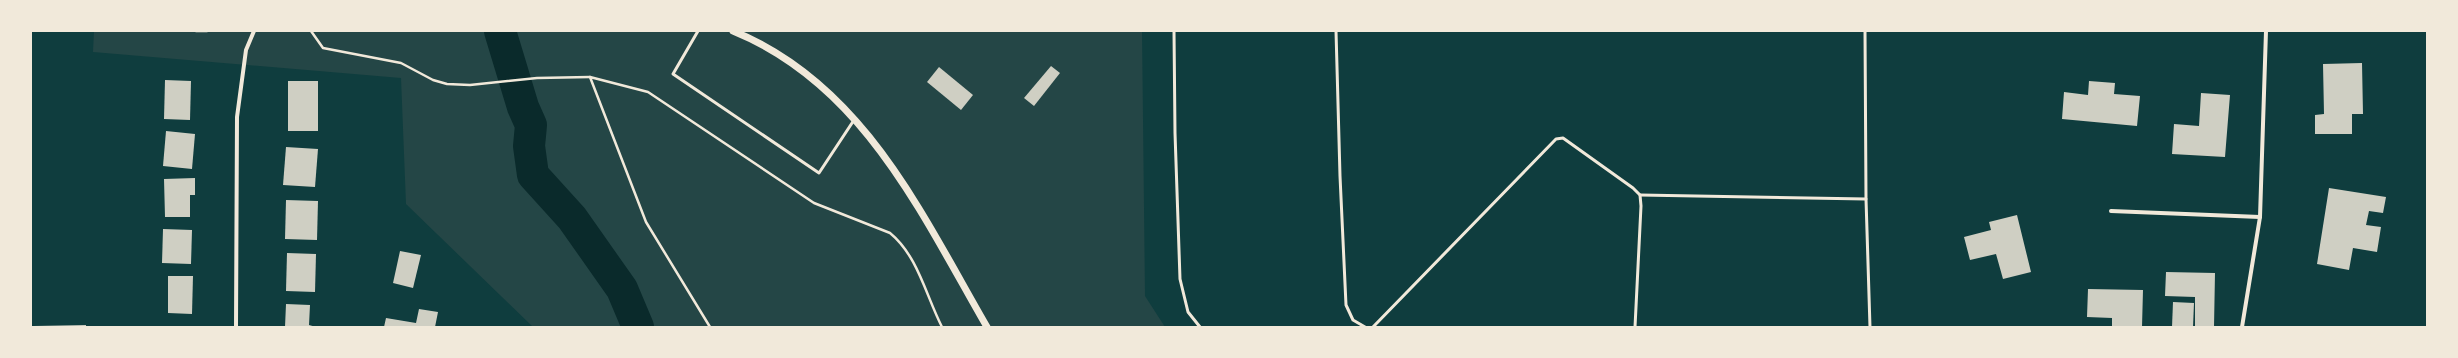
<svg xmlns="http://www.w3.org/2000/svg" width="2458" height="358" viewBox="0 0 2458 358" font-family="'Times New Roman',serif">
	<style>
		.green { fill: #244646 }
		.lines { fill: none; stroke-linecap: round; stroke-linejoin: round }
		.river { stroke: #0a2a2b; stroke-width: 32 }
		.building { fill: #cfcfc3 }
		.path { stroke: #f1e9da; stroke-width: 2.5 }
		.service { stroke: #f1e9da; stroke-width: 3 }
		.minor { stroke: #f1e9da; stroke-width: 4 }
		.tertiary { stroke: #f1e9da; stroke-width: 7 }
	</style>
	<rect width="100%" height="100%" fill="#0f3d3e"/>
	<path class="green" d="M94,31h1048l3,265 20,31h-632l-127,-123 -5,-126 -308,-26z"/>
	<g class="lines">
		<path class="river" d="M500,31l23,76 8,18 -2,21 4,29 39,43 50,71 16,38"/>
	</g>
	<g class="building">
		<path d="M2362,63l1,51h-11v20h-37v-19l9,-1 -1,-50z"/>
		<path d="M1051,66l9,7 -26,33 -10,-8z"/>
		<path d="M939,67l34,28 -12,15 -34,-28z"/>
		<path d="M165,80l26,1 -1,39 -26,-1z"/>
		<rect x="288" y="81" width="30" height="50"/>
		<path d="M2089,81l26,2 -1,11 26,2 -3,30 -75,-7 2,-27 24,3z"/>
		<path d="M2201,93l29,2 -5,62 -53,-3 2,-30 25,2z"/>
		<path d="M166,131l29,3 -3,35 -29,-3z"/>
		<path d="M286,147l32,2 -3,38 -32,-2z"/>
		<path d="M195,178v17h-5v22h-25l-1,-38z"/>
		<path d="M2329,188l57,9 -3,16 -14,-2 -3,14 15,2 -4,25 -24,-4 -4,22 -32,-6z"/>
		<path d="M286,200l32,1 -1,39 -32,-1z"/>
		<path d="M2017,215l14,57 -28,7 -7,-25 -26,6 -6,-23 27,-7 -2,-8z"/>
		<path d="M163,229l29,1 -1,34 -29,-1z"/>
		<path d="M400,251l21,4 -8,33 -20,-5z"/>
		<path d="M287,253l29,1 -1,38 -29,-1z"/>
		<path d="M2166,272l49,1 -1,54h-19v-30l-30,-1z"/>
		<path d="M168,276h25l-1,38 -24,-1z"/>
		<path d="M2088,289l55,1 -1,37h-30v-9l-25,-1z"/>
		<path d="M2173,302l21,1 -1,24h-21z"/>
		<path d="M286,304l24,1 -1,20 7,2h-31z"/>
		<path d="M419,309l19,3 -3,15h-51l2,-9 30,5z"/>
		<path d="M86,325v2h-52v-1z"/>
	</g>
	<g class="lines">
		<g class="path">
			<path d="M196,31h11"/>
			<path d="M311,31l12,17 78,15 32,17 14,4 23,1 67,-7 53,-1"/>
			<path d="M710,327l-64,-105 -56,-145 58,15 166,111 76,30c28,23 36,63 52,94"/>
		</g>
		<g class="service">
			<path d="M698,31l-25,43 146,99 35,-53"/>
			<path d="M1174,31l1,102 5,146 8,33 12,15"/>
			<path d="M1336,31l4,145 6,129 7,15 12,7"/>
			<path d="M1865,31l1,168 4,128"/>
			<path d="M1640,195l226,4"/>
			<path d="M1373,327l183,-188 7,-1 70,50 7,7 1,11 -6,121"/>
		</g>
		<g class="minor">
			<path d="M2111,211l149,6"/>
			<path d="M236,327l1,-210 9,-67 8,-19"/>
			<path d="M2242,327l18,-110 6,-186"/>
		</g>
		<path class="tertiary" d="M733,31c130,53 188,182 254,296"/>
	</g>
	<rect width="2458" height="358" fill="none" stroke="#f1e9da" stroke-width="64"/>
</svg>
